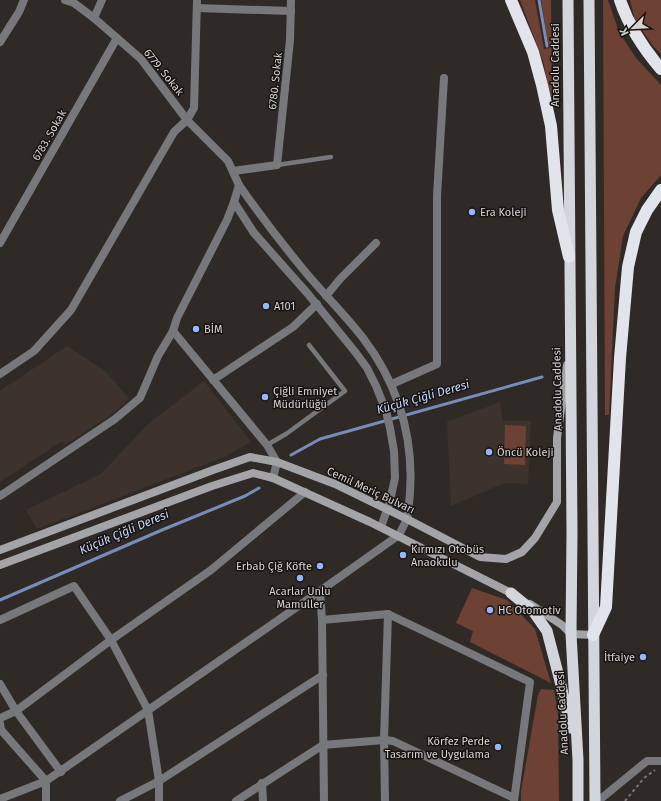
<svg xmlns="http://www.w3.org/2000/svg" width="661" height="801" viewBox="0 0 661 801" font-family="'Fira Sans',sans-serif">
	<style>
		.built { fill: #3e322d }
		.green { fill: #6d4133 }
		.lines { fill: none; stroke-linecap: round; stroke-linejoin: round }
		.stream { stroke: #788cb9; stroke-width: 3 }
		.path { stroke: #7b7573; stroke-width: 2; stroke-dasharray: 3 3; stroke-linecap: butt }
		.service { stroke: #77787b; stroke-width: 4.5 }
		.minor { stroke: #77787b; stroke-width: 8 }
		.tertiary { stroke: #77787b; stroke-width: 8 }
		.secondary { stroke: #a2a4a8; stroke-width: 8 }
		.trunk { stroke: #d2d5db; stroke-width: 11 }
		.motorway { stroke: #e1e4eb; stroke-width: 12 }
		.poi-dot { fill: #95b6fd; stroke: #161312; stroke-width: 1.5 }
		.labels { text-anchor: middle; stroke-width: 3; stroke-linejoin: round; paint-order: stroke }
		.street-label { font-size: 11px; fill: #d7d3d2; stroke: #161312 }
		.poi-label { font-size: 11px; fill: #d7d3d2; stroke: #161312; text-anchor: start }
		.water-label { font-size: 12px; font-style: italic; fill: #c4d6fb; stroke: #161312 }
	</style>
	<rect width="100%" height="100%" fill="#302a27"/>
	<g class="built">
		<path d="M67,346l38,25 24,27 -13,13 -51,34 -3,-4 -62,41v-91z"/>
		<path d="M204,381l47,61 -27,15 -187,72 -11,-19 75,-36 46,-49z"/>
		<path d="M500,402l3,19h28l-3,63 -24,-1 -53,23 -4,-84z"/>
	</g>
	<g class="green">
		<path d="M520,0h15l9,49 5,-1 -8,-48h10l1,103 -9,-42z"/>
		<path d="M603,0h5l11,32 17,26 25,27v90l-20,23 -18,38 -8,52 -6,127h-4z"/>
		<path d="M630,0h31v54l-8,-8 -18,-26z"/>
		<path d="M505,425l21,1 -1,39 -21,-1z"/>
		<path d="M472,588l35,12 28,29 16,54 -81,-41 3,-11 -17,-8z"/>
		<path d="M541,689l13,1 4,24 1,87h-38v-10l17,-96z"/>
	</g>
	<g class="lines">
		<g class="stream">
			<path d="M539,0l8,46"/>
			<path d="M291,455l29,-16 222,-62"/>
			<path d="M0,600l162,-70 83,-34 14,-8"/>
		</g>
		<path class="path" d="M625,801l19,-23 11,-8"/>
		<g class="service">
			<path d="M277,165l54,-8"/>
			<path d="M267,445l19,-11 59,-43 -36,-46"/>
		</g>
		<g class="minor">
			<path d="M197,8l94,3"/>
			<path d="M94,18l8,-18"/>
			<path d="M233,171l44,-6 13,-125 1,-40"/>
			<path d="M234,202l-7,18 -50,98 -4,13 94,114 10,17 -4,16"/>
			<path d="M0,243l117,-205"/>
			<path d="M326,296l14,-17 36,-36"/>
			<path d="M0,374l34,-23 37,-41 103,-178 13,-12 7,-12 3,-108"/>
			<path d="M213,380l80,-53 24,-23"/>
			<path d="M392,384l45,-20v-168l7,-118"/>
			<path d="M0,496l115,-77 25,-21 18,-42 15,-25"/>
			<path d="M0,620l74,-34 37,54 37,70 11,71v20"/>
			<path d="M322,620l66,-6 142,68 -16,119"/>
			<path d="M0,684l16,27 45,61"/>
			<path d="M0,718l16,-7 95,-71 100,-70 94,-78"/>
			<path d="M0,723l1,7 45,51v20"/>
			<path d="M262,783l1,18"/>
			<path d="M0,799l46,-18 274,-190"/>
			<path d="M120,801l39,-20 164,-106"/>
			<path d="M236,801l87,-56 61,-5 9,1 121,57"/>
			<path d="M324,801l-2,-181 -2,-29 79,-56 8,-16"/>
			<path d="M385,801l-1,-61 4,-126"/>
			<path d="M598,801l49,-40h14"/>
		</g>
		<g class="tertiary">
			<path d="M65,0l9,3 20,15 47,41 46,61 41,41 11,24 -5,17 20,31 54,61 48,59 11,15 9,18 10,25 4,17 4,23 1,27 -5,23 -9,26"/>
			<path d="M0,42l19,-30 5,-12"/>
			<path d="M239,185c21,30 44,60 68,89 18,21 39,42 56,64 41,54 55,114 44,181"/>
		</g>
		<g class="secondary">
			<path d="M0,550l213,-80 37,-13 27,5 58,22 72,35 73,38 26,2 16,-7 13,-14 22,-36v-64l10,-73"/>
			<path d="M0,565l212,-79 41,-13 20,5 97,44 145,73"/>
			<path d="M530,604l32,21 9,9 22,1"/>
		</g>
		<g class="trunk">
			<path d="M568,0l4,533 -1,101 7,126v41"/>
			<path d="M589,0l6,801"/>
			<path d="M511,593l22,18 14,20 13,50 11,47"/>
		</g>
		<g class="motorway">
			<path d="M511,0l22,52 9,33 9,41 7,84 11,47"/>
			<path d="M620,0c9,27 23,48 41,69"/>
			<path d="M593,635l13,-28 14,-249 8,-91 8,-35 11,-22 14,-20"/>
		</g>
	</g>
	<g class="poi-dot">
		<circle cx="472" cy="212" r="4"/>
		<circle cx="266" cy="306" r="4"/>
		<circle cx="196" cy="329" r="4"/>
		<circle cx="265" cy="397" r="4"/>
		<circle cx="489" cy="452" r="4"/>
		<circle cx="403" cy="555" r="4"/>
		<circle cx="320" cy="566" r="4"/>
		<circle cx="300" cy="578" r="4"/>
		<circle cx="490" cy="610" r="4"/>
		<circle cx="643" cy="657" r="4"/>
		<circle cx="498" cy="747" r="4"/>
	</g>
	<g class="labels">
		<g class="street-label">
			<text transform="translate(555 65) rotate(-90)" y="4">Anadolu Caddesi</text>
			<text transform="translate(164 72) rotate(51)" y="4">6779. Sokak</text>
			<text transform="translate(275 81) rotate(-84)" y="4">6780. Sokak</text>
			<text transform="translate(49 135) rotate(-60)" y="4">6783. Sokak</text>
			<text transform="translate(557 389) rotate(-91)" y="4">Anadolu Caddesi</text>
			<text transform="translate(371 490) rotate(25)" y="4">Cemil Meriç Bulvarı</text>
			<text transform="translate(562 713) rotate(-93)" y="4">Anadolu Caddesi</text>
		</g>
		<g class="poi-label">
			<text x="480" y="216">Era Koleji</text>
			<text x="274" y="310">A101</text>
			<text x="204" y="333">BİM</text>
			<text x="273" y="395">Çiğli Emniyet<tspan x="273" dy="13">Müdürlüğü</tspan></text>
			<text x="497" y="456">Öncü Koleji</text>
			<text x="411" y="553">Kırmızı Otobüs<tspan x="411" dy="13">Anaokulu</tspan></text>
			<text x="312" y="570" text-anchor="end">Erbab Çiğ Köfte</text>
			<text x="300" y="595" text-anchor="middle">Acarlar Unlu<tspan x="300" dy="13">Mamuller</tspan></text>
			<text x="498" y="614">HC Otomotiv</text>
			<text x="635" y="661" text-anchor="end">İtfaiye</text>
			<text x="490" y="745" text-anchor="end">Körfez Perde<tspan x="490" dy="13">Tasarım ve Uygulama</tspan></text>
		</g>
		<g class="water-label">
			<text transform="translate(423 397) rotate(-16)" y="4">Küçük Çiğli Deresi</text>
			<text transform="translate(124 532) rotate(-23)" y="4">Küçük Çiğli Deresi</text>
		</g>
	</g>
	<g transform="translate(633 28) rotate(246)" stroke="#161312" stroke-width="3" paint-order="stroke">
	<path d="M0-3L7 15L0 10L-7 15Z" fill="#d7d3d2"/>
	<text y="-6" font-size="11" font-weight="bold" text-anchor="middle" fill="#d7d3d2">K</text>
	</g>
</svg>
